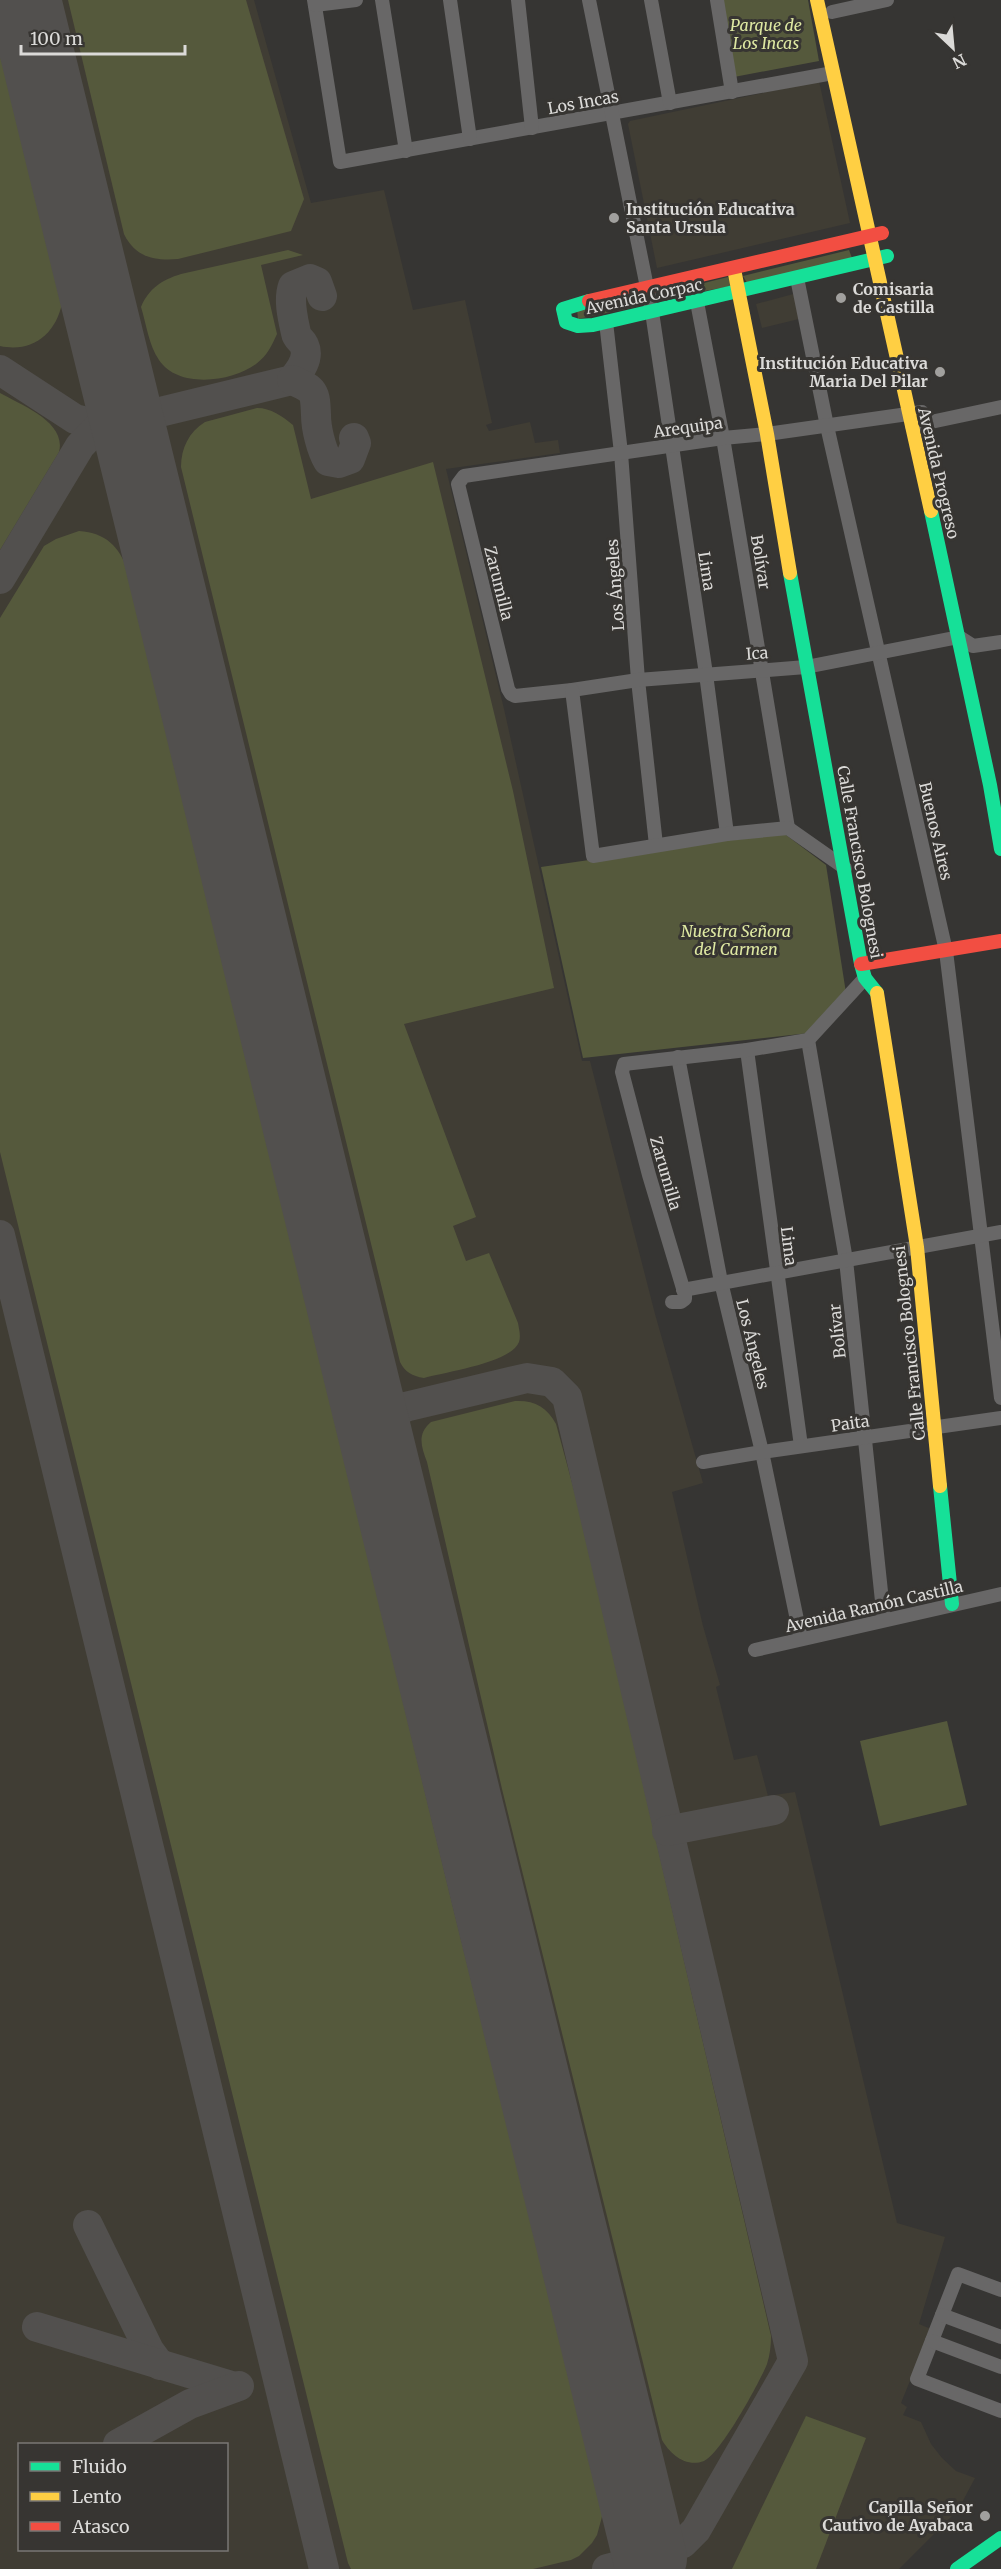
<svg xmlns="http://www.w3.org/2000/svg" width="1001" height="2569" viewBox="0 0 1001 2569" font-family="Merriweather,serif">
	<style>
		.built { fill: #403d34; fill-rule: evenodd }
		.green { fill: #55593c }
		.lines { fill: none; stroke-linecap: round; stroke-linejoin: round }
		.taxiway { stroke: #52504e; stroke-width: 30 }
		.runway { stroke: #52504e; stroke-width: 74 }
		.street { stroke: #686767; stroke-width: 14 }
		.fast { stroke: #16e098; stroke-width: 14 }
		.slow { stroke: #ffcf43; stroke-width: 14 }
		.jam { stroke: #f24e42; stroke-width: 14 }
		.poi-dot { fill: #a1a09e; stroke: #373532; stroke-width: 2 }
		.labels { text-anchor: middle; stroke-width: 6; stroke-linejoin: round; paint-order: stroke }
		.park-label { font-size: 16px; font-style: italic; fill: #dee8a2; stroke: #373532 }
		.street-label { font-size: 16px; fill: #dbdad8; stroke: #373532 }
		.poi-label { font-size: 16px; font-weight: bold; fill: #dbdad8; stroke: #373532; text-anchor: start }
	</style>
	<rect width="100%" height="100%" fill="#363533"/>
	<g class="built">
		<path d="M0,0h254l57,203 73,-13 29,120 52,-10 27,123 -6,2 3,6 41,-9 5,21 23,-3 2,13 -114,16 58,240 78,352h8l65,253 48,169 -31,9 31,134 17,59 -4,2 18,73 23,-5 11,41 27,-4 102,431 48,14 -26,87 12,5 -30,74 6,4 -4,8 18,7 10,22 11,14 14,13 19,7 -17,32 -59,59h-899zM20,2444h206v106h-206z"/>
		<path d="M819,81l31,142 -193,45 -29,-144 2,-3z"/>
		<path d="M797,293l6,25 -41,10 -6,-24z"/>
	</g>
	<g class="green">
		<path d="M68,0h178l58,199 -13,32 -113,28c-24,2 -43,-2 -54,-25z"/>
		<path d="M722,0h86l11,61 -85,16z"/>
		<path d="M0,47l62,256c-6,31 -30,50 -62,43z"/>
		<path d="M288,250l15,5 -42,10 16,69c-5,11 -10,22 -21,30 -24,18 -78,25 -97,-4 -10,-14 -13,-37 -18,-53 8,-19 21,-27 40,-33z"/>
		<path d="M849,250l3,8 -105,25 -4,-7z"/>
		<path d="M728,277l4,9 -72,13v-5z"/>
		<path d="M641,298l2,3 -3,5 -62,13 -1,-10z"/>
		<path d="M0,393c21,12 67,29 59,59l-59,98z"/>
		<path d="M257,408c14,0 25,8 36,17l18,74 122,-37 80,329 41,197 -150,36 72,193 -23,9 13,35 23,-8 29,70c1,6 3,13 1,19 -8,21 -75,30 -95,36 -12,-2 -19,-6 -24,-16l-219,-895c0,-19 8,-35 24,-45z"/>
		<path d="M79,531c27,2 40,15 49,40l324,1332 151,610 -6,22 -5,8 -13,13 -8,4 -38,9h-182l-3,-6 -348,-1411v-534l44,-72 12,-7z"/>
		<path d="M782,832l44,33 20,128 -37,40 -226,25 -42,-191z"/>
		<path d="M515,1401c19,-1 32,6 41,23l24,88 191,824c0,9 -1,19 -4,28 -7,18 -47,91 -63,97 -18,7 -34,-7 -42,-21l-160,-651 -75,-327c-6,-16 -10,-28 4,-40z"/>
		<path d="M947,1721l20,84 -87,21 -20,-85z"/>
		<path d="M806,2416l60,22 -50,131h-84z"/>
	</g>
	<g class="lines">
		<g class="taxiway">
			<path d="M0,370l75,49 25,6 27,-5 165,-40c8,-9 18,-22 12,-35 -2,-5 -7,-6 -8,-12 -3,-14 -8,-33 -3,-47l17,-7 7,3 5,14"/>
			<path d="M292,380c23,10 23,11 24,35 0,13 5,34 12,46l11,2 11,-4 6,-16 -2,-5"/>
			<path d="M0,579l80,-133 20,-21"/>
			<path d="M0,1235l324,1334"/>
			<path d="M363,1384c13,14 21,23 42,23"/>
			<path d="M376,1436l13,-18 16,-11 122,-29 25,4 15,15 226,964 -97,169 -13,13 -33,15 -43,11"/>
			<path d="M667,1831l107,-21"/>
			<path d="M88,2225l61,125 11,15"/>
			<path d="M37,2327l198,60"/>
			<path d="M118,2444l72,-40 49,-18"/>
		</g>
		<path class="runway" d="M24,0l626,2558"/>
		<g class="street">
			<path d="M314,0l26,162 493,-89"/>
			<path d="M382,0l24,151"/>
			<path d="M450,0l20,139"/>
			<path d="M518,0l14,128"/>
			<path d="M589,0l63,312 54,362 21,160"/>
			<path d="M651,0l19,103"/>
			<path d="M717,0l15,92"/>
			<path d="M315,5l41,-5"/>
			<path d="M832,12l55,-12"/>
			<path d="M797,278l30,148 119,525 55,447"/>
			<path d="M697,302l26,136 65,390"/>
			<path d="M606,322l15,131 17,227 18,165"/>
			<path d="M922,412l-155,22 -44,4 -259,38 -6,8 50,205 3,5 4,2 57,-6 66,-10 168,-13 153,-30 14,9 28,-4"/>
			<path d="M912,426l89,-19"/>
			<path d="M572,690l21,166 134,-22 61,-6 57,40"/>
			<path d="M808,1040l38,220 38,360"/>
			<path d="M747,1050l54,396"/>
			<path d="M678,1057l43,225 41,170 39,187"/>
			<path d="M683,1290l318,-58"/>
			<path d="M672,1302h9l4,-3v-4l-36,-120 -27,-103 2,-8 123,-14 61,-10 57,-62"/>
			<path d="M703,1462l59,-10 239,-34"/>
			<path d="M755,1650l246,-56"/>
			<path d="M1001,2290l-43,-16 -41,105 84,32"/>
			<path d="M942,2315l59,22"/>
			<path d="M932,2341l69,26"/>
		</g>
		<g class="fast">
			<path d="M589,301l-26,8 3,13 12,4 15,-1 294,-69"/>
			<path d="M931,511l59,274 11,64"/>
			<path d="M790,573l71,391 4,14 12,15"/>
			<path d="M940,1486l12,118"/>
			<path d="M957,2569l44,-31"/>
		</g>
		<g class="slow">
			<path d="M817,0l114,511"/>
			<path d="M734,269l33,165 23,139"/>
			<path d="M877,993l40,254 23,239"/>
		</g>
		<g class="jam">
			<path d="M589,301l293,-68"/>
			<path d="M861,964l140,-23"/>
		</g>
	</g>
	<g class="poi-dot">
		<circle cx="614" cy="218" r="6"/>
		<circle cx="841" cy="298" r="6"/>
		<circle cx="940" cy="372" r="6"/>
		<circle cx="985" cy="2516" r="6"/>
	</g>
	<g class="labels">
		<g class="park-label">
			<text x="766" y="31">Parque de<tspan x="766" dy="18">Los Incas</tspan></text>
			<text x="736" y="937">Nuestra Señora<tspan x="736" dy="18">del Carmen</tspan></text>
		</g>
		<g class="street-label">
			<text transform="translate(583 102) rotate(-10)" y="6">Los Incas</text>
			<text transform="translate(644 296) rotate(-12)" y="6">Avenida Corpac</text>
			<text transform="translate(688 427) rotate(-8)" y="6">Arequipa</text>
			<text transform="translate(939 473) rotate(77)" y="6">Avenida Progreso</text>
			<text transform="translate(761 562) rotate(81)" y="6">Bolívar</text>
			<text transform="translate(707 571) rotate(81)" y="6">Lima</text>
			<text transform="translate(499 583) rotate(76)" y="6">Zarumilla</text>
			<text transform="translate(615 585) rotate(-94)" y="6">Los Ángeles</text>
			<text transform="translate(757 653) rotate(-4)" y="6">Ica</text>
			<text transform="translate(936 831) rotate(77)" y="6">Buenos Aires</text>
			<text transform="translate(860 862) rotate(80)" y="6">Calle Francisco Bolognesi</text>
			<text transform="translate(666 1173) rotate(74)" y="6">Zarumilla</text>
			<text transform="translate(789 1246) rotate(83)" y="6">Lima</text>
			<text transform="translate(837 1331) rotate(-96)" y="6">Bolívar</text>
			<text transform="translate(909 1343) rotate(-96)" y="6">Calle Francisco Bolognesi</text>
			<text transform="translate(753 1344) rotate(76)" y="6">Los Ángeles</text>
			<text transform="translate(850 1423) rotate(-8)" y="6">Paita</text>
			<text transform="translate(874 1606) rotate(-13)" y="6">Avenida Ramón Castilla</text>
		</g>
		<g class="poi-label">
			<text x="626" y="215">Institución Educativa<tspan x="626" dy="18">Santa Ursula</tspan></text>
			<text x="853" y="295">Comisaria<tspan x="853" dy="18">de Castilla</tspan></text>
			<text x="928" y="369" text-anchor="end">Institución Educativa<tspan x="928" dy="18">Maria Del Pilar</tspan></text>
			<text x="973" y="2513" text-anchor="end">Capilla Señor<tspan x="973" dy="18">Cautivo de Ayabaca</tspan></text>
		</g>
	</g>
	<rect x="18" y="2443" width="210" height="108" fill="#373532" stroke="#797774" stroke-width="1.5"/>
	<rect x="30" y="2462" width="30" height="9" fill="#16e098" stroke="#797774" stroke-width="1.5"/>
	<text x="72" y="2473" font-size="18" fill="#dbdad8">Fluido</text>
	<rect x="30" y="2492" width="30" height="9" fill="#ffcf43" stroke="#797774" stroke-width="1.5"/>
	<text x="72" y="2503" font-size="18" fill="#dbdad8">Lento</text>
	<rect x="30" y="2522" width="30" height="9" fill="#f24e42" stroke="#797774" stroke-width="1.5"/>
	<text x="72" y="2533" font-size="18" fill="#dbdad8">Atasco</text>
	<g transform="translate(953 48) rotate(154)" stroke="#373532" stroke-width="4.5" paint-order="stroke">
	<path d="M0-4.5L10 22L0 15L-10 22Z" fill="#dbdad8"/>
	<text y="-9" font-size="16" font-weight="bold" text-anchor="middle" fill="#dbdad8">N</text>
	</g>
	<path d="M21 45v9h164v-9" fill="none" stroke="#dbdad8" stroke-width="3"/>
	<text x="30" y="45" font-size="18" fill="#dbdad8" stroke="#373532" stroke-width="4.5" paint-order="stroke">100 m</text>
</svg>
